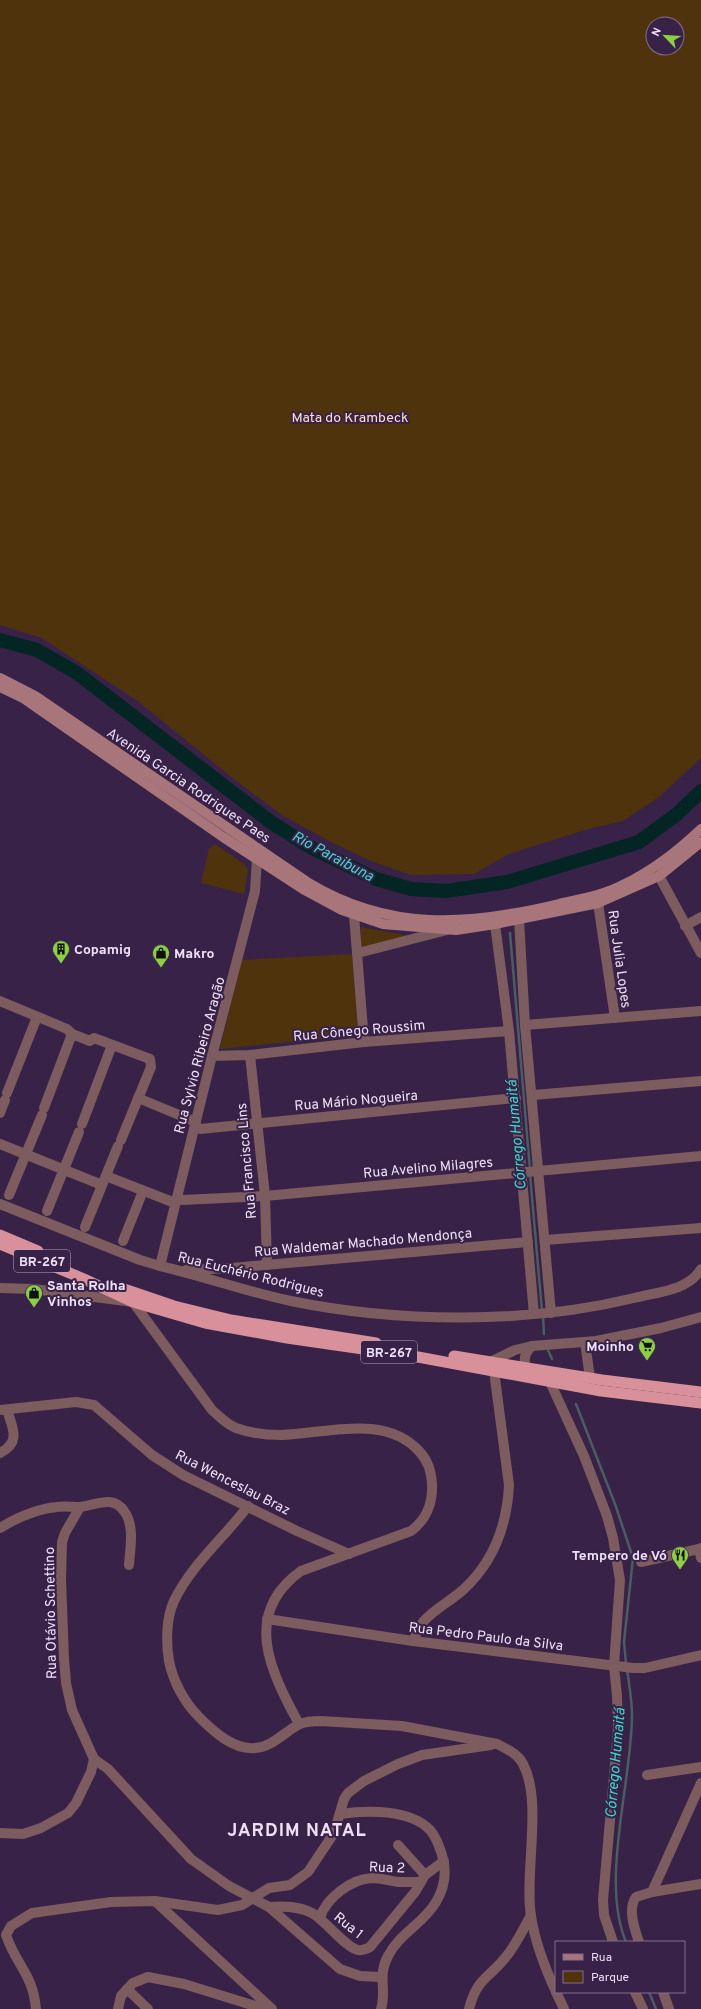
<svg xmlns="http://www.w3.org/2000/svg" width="701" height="2009" viewBox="0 0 701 2009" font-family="Overpass,sans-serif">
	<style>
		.green { fill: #4f330c; fill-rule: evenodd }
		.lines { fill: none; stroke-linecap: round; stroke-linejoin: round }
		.stream { stroke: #495d63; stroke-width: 2.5 }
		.river { stroke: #032523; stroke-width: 14 }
		.minor { stroke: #7c5c5f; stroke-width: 10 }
		.tertiary { stroke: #7c5c5f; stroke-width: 10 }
		.secondary { stroke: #a8757b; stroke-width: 10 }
		.trunk { stroke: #d8909a; stroke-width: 11 }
		.labels { text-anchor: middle; stroke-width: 4; stroke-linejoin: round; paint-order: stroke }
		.shield { fill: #392247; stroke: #b7a6c2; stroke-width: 1 }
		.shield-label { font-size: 13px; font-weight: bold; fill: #eddff7 }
		.park-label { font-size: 14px; fill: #fae0c1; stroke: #392247 }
		.street-label { font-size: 14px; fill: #eddff7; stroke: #392247 }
		.poi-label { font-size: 14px; font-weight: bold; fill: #eddff7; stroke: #392247; text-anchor: start }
		.water-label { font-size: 15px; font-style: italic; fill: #3cd7d1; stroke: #392247 }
		.district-label { font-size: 18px; font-weight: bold; letter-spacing: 1px; fill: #eddff7; stroke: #392247 }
	</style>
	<rect width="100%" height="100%" fill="#392247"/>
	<g class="green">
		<path d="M0,0h701v758l-42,39 -36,24 -35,8 -79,25 -35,20 -63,1 -40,-14 -38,-18 -51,-28 -47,-35 -96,-78 -97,-64 -42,-13zM653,24h24v24h-24z"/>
		<path d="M215,844l29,20 4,6 -4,24 -43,-11 8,-34z"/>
		<path d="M361,927l48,9 -49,15z"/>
		<path d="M352,954l6,81 -138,14 22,-89z"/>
	</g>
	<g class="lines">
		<g class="stream">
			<path d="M510,933l20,237"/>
			<path d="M530,1175l12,136"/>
			<path d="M543,1316l1,18"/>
			<path d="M547,1348l5,11"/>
			<path d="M576,1404l39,100 18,54 -9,84 2,22"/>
			<path d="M626,1942c-26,-62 6,-160 6,-227 0,-15 -3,-31 -5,-46"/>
			<path d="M649,1992l7,17"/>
		</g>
		<path class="river" d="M0,640l37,10 40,23 195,150 40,25 64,31 35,10 35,2 61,-9 132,-40 38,-28 24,-23"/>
		<g class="minor">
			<path d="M659,876l42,77"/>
			<path d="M598,903l17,115"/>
			<path d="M354,915l10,127"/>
			<path d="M519,919l6,106 26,288"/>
			<path d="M495,924l14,107 25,283"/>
			<path d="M685,926l16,-9"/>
			<path d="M358,953l89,-23"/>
			<path d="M0,1001l67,28 5,5 18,7 4,-3 56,21 1,8 -30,73"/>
			<path d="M525,1025l176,-14"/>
			<path d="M250,1055l15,141 2,69"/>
			<path d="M212,1056l38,-1 114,-13 145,-11"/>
			<path d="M7,1093l30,-76"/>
			<path d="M533,1095l168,-14"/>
			<path d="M138,1098l58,24"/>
			<path d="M44,1108l28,-74"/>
			<path d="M0,1113l5,-13"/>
			<path d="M82,1124l30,-79"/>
			<path d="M200,1129l316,-31"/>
			<path d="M0,1144l102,41"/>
			<path d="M106,1176l69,27"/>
			<path d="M9,1195l33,-80"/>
			<path d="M182,1200l83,-4 436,-40"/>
			<path d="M0,1204l140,56 20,6c44,10 87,26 131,35 107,22 237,23 343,-3 23,-6 54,-7 67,-29"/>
			<path d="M47,1211l32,-79"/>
			<path d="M85,1227l33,-81"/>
			<path d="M545,1240l156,-12"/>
			<path d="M123,1241l20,-50"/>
			<path d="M160,1266l52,-210 43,-165 2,-33 2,-6"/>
			<path d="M186,1270l46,-2 296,-26"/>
			<path d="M0,1288l34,1 99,13 79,108c8,7 14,14 24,18 14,5 31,7 45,7 44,-1 103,-22 138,16 9,10 12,19 13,33 1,19 -6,36 -21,47l-110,40c-60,43 -30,101 -2,153"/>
			<path d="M585,1342l5,36"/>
			<path d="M490,1362l25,-12 17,-4 64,-5 65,-13 40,-11"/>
			<path d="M528,1375c-4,-12 -6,-20 4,-29"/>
			<path d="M550,1382l34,74 23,60 6,22 7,42 -6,86 3,30 1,34 -15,170 1,15 9,27"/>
			<path d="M0,1410l76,-8 18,3 58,50 31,20 114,56 52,23"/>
			<path d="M0,1453c21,-11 13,-24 7,-43"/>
			<path d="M248,1506c-24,32 -57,59 -74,95 -8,17 -8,42 -5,60 4,20 15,41 30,56 14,14 34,33 56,31 18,-1 30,-17 45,-24 7,-3 13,-3 21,-3l81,5 95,18c10,5 21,10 26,20 20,37 1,110 8,152 4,27 14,52 25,76"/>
			<path d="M0,1528c18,-11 36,-19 57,-21 7,-1 15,0 22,0 16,-1 33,-13 45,4 11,14 6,38 5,54"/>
			<path d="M641,1562l58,-13"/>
			<path d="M267,1619l146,22 220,27h12l56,-13"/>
			<path d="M413,1641c3,-6 5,-14 10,-19 11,-13 28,-21 41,-33 29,-27 43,-64 45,-104l-15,-114"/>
			<path d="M94,1759l14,10 83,90 38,27 40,21 71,62 20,7 21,1"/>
			<path d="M647,1775l54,-8"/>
			<path d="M340,1814c27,-4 70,-5 90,16 7,8 9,16 12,25 5,16 3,32 -6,47 -12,21 -37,32 -48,54 -11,20 -1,34 -7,53"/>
			<path d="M0,1833l23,1 18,-6 27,-15 8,-10 15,-31 3,-13 -22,-49 -6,-27 -2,-24 -3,-80 1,-37 3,-9 15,-26"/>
			<path d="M398,1845l27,30"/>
			<path d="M652,1892l49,-109"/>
			<path d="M155,1901l117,108"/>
			<path d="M269,1907c15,-1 30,-1 43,6 13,7 34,35 46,37 4,1 8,-1 12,-3l45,-55 10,-17 19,-14"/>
			<path d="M320,1918c6,-20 31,-39 52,-40 9,0 18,3 27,4 8,0 15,0 22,0"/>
			<path d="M639,1942c-4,-12 -12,-33 -3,-45l16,-5 49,-8"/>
			<path d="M127,1989l21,20"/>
			<path d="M556,1992l8,17"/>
			<path d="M635,1992l8,17"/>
			<path d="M663,1992l6,17"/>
			<path d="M36,2009c-3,-35 -20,-44 -30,-74l5,-9 21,-13 79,-11 44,-1 63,9 24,-5 27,-17 21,-3 18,-13 26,-39 10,-34 4,-6 16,-12 34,-17 24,-9 69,-10"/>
			<path d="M118,2009l3,-13 12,-13 15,-6 36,7 81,25"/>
			<path d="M469,2009c8,-31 19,-30 36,-51 11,-13 18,-28 26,-43"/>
		</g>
		<path class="tertiary" d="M701,1548l-2,1 2,9"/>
		<g class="secondary">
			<path d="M0,678l35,18 272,186c82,50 161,44 252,22 22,-5 46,-9 66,-20 28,-14 53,-33 76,-55"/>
			<path d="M0,687l23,11 200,139 80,52 39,21 41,14 73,6 39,-6 103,-21 61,-27 42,-34"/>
		</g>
		<g class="trunk">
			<path d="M0,1235l38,16"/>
			<path d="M0,1244l84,35 49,23 72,21 82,15 131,19 183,34 100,12"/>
			<path d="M124,1289l50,17 57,14 145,23"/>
			<path d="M454,1356l148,24 99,12"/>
		</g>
	</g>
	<defs>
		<g id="building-pin" transform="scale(0.9)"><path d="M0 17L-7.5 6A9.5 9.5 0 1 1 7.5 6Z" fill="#8cce45" stroke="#392247"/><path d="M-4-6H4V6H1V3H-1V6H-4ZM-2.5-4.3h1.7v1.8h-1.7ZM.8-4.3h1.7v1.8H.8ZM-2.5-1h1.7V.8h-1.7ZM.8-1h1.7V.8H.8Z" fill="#111"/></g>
		<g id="shop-pin" transform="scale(0.9)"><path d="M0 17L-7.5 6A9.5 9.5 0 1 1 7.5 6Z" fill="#8cce45" stroke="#392247"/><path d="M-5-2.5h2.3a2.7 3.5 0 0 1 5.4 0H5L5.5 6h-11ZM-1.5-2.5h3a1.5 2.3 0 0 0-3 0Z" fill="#111"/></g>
		<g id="supermarket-pin" transform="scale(0.9)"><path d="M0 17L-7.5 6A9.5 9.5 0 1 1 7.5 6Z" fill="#8cce45" stroke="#392247"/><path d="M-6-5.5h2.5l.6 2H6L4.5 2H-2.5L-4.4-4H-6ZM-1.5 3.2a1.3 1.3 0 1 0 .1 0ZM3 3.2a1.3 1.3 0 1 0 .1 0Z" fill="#111"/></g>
		<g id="restaurant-pin" transform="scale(0.9)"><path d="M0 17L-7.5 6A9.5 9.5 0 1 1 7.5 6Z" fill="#8cce45" stroke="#392247"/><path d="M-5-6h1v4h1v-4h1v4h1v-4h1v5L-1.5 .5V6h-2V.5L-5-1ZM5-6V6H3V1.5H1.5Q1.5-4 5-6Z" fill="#111"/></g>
	</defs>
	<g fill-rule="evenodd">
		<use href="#building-pin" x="61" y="949"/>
		<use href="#shop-pin" x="161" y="953"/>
		<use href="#shop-pin" x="34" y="1293"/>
		<use href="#supermarket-pin" x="647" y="1346"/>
		<use href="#restaurant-pin" x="680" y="1555"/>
	</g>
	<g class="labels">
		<g class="shield">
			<rect x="14" y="1250" width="56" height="22" rx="3"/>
			<rect x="361" y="1341" width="56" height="22" rx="3"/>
		</g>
		<g class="shield-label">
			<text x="42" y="1266">BR-267</text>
			<text x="389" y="1357">BR-267</text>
		</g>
		<g class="park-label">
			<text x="350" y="422">Mata do Krambeck</text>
		</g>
		<g class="street-label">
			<text transform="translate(189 785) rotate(34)" y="5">Avenida Garcia Rodrigues Paes</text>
			<text transform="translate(620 959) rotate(82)" y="5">Rua Julia Lopes</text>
			<text transform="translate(359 1030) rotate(-5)" y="5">Rua Cônego Roussim</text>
			<text transform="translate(199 1055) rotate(-75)" y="5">Rua Sylvio Ribeiro Aragão</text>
			<text transform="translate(356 1100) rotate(-5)" y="5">Rua Mário Nogueira</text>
			<text transform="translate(246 1161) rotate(-95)" y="5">Rua Francisco Lins</text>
			<text transform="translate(428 1167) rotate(-5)" y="5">Rua Avelino Milagres</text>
			<text transform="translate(363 1242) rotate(-5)" y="5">Rua Waldemar Machado Mendonça</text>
			<text transform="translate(251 1274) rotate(14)" y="5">Rua Euchério Rodrigues</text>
			<text transform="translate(233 1482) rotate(27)" y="5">Rua Wenceslau Braz</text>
			<text transform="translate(50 1613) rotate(-91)" y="5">Rua Otávio Schettino</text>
			<text transform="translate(486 1636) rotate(7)" y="5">Rua Pedro Paulo da Silva</text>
			<text transform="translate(387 1867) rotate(2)" y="5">Rua 2</text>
			<text transform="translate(349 1925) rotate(39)" y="5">Rua 1</text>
		</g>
		<g class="poi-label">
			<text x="74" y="954">Copamig</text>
			<text x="174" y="958">Makro</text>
			<text x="47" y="1290">Santa Rolha<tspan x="47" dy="16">Vinhos</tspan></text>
			<text x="634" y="1351" text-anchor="end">Moinho</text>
			<text x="667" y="1560" text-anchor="end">Tempero de Vó</text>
		</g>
		<g class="water-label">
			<text transform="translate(333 856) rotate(28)" y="5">Rio Paraibuna</text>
			<text transform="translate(516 1135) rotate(-95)" y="5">Córrego Humaitá</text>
			<text transform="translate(615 1763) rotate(-85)" y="5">Córrego Humaitá</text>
		</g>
		<g class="district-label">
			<text x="297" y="1836">JARDIM NATAL</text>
		</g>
	</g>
	<rect x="555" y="1941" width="130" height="52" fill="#392247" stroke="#816e8d"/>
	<rect x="563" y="1954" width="20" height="6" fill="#a8757b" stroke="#816e8d"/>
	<text x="591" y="1961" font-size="12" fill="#eddff7">Rua</text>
	<rect x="563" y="1971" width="20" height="12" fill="#4f330c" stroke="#816e8d"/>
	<text x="591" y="1981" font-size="12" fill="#eddff7">Parque</text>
	<g transform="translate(665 36) rotate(295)"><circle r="19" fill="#392247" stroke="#816e8d"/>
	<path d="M0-3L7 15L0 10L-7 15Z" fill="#8cce45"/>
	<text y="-6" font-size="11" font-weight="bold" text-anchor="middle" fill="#eddff7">N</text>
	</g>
</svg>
